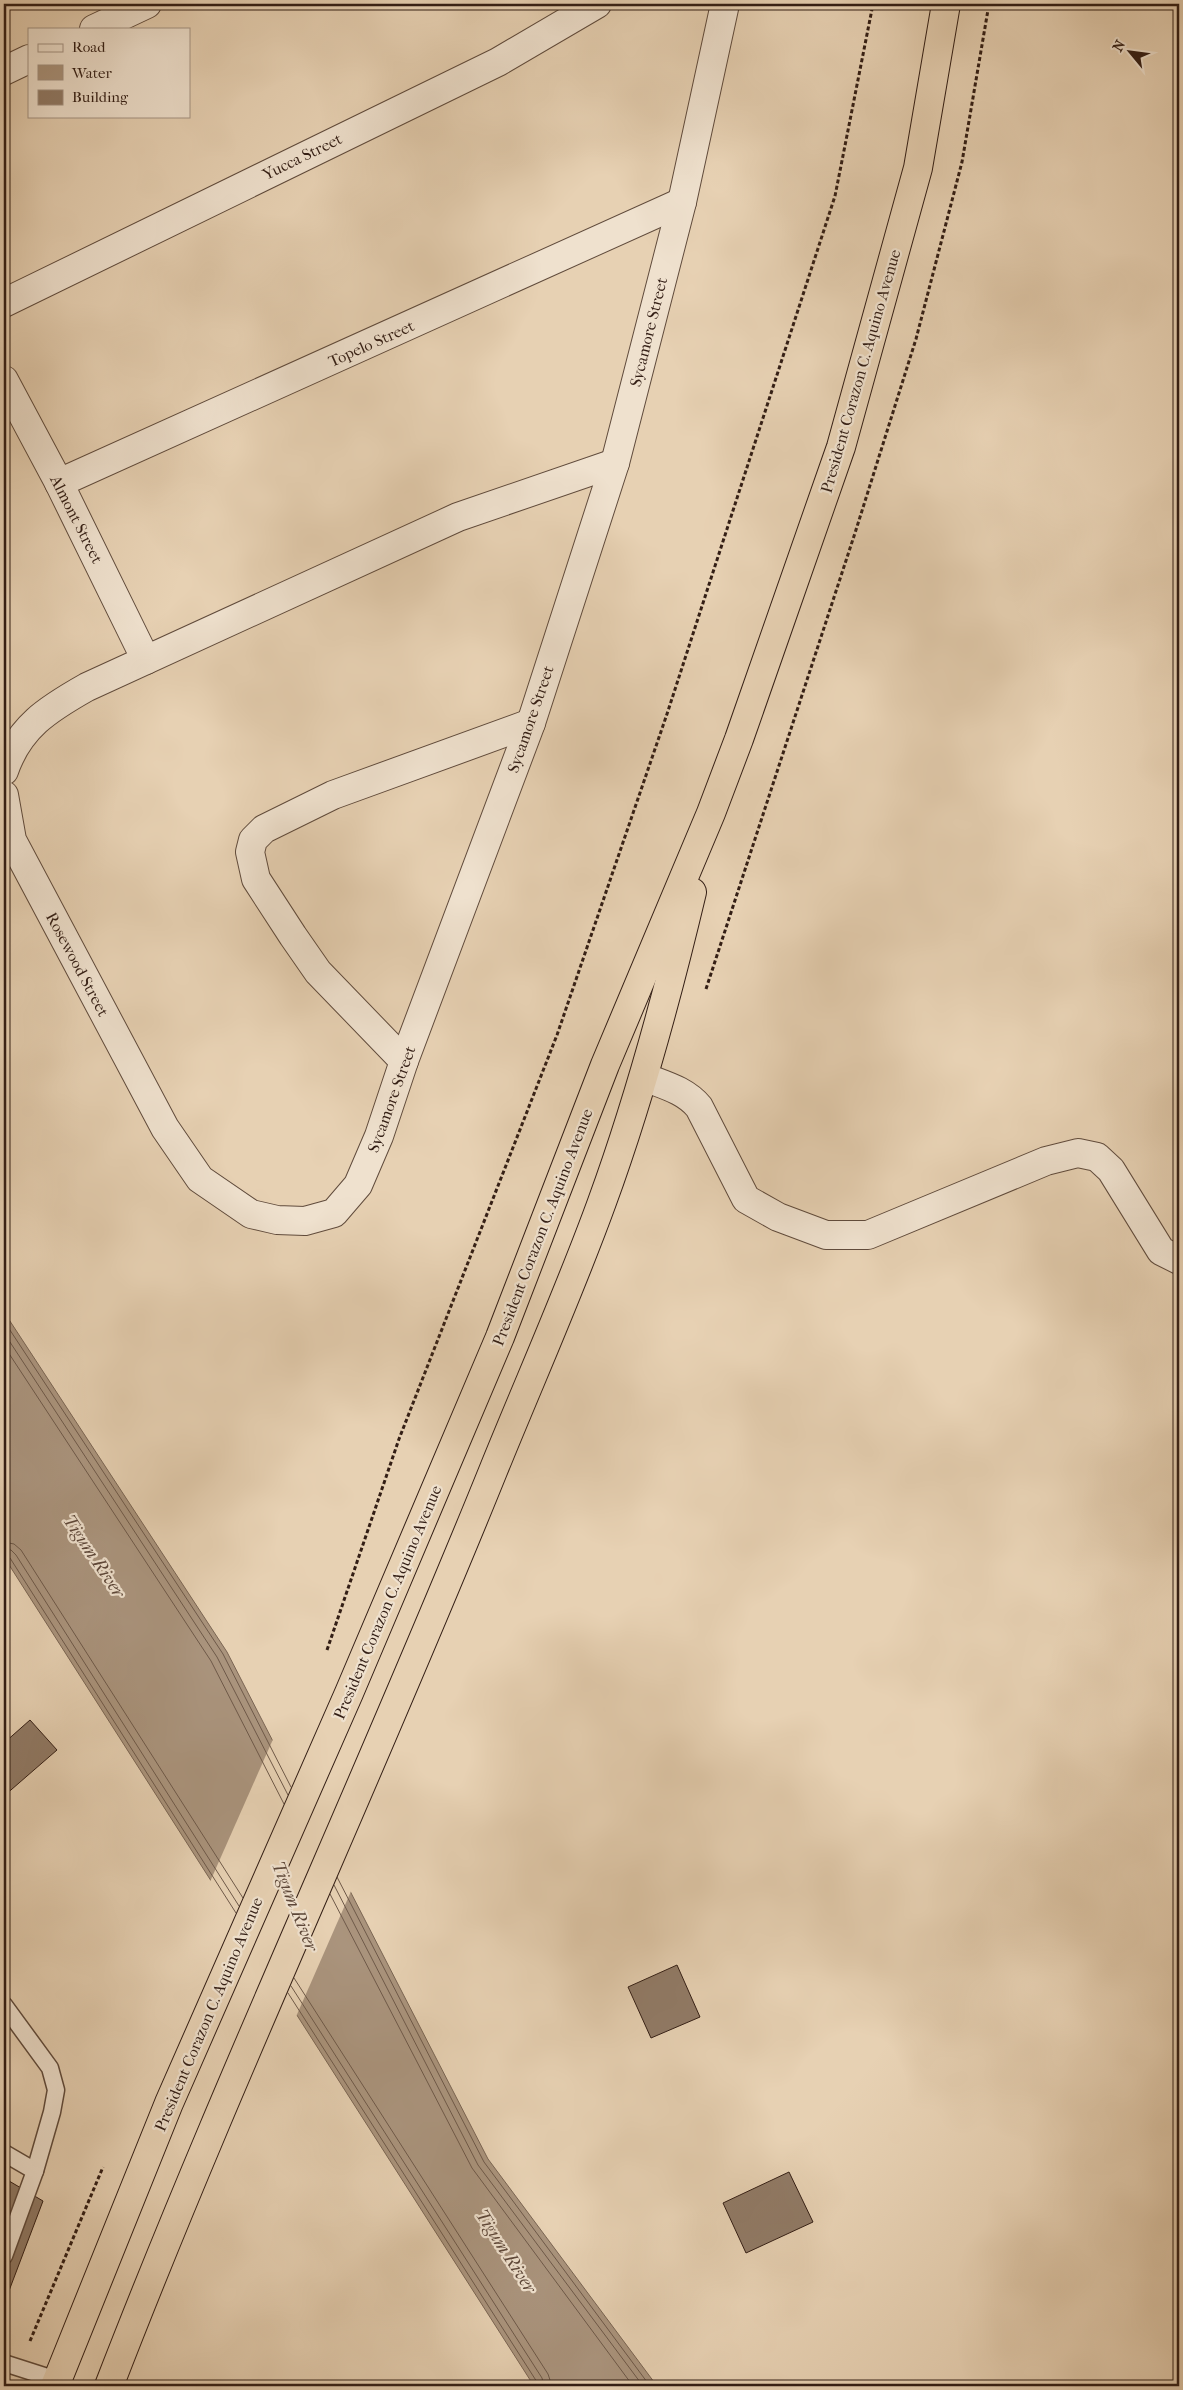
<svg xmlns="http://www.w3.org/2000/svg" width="1183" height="2390" viewBox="0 0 1183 2390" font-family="'IM FELL French Canon',serif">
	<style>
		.water { fill: #aa947d; stroke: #7a6553 }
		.pier { fill: #e7d1b3 }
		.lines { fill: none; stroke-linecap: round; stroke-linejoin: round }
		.shore { stroke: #6e5949; stroke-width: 1 }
		.building { fill: #917b67; stroke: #331e15 }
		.lane-casing { stroke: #604b3c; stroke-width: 19 }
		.street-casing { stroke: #604b3c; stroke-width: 30 }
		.highway-casing { stroke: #331e15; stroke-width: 30 }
		.path { stroke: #331e15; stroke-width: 3; stroke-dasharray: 4 2.5; stroke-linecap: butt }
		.lane { stroke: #efe1ce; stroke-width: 16 }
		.street { stroke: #efe1ce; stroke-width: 28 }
		.highway { stroke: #e7d1b3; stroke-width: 28 }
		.labels { text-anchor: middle; stroke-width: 4.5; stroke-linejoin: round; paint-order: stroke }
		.street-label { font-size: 16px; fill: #331e15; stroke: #efe1ce }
		.water-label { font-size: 18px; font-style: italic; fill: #5d4739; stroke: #efe1ce }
	</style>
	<rect width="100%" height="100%" fill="#e7d1b3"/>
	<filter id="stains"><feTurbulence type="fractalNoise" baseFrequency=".004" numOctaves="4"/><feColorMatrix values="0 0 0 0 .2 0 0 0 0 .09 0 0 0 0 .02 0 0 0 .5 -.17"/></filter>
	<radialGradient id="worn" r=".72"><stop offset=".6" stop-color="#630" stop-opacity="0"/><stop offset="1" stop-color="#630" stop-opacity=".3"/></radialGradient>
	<path class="water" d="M4,1312l223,340 261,507 169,227h-123l-530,-829z"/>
	<path class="pier" d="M274,1737l78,152 -57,130 -86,-135z"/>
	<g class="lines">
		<g class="shore">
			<path d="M4,1321l219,333 68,133"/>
			<path d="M4,1333l213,324 71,138"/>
			<path d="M4,1346l207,315 73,143"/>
			<path d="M4,1542l10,2 7,6 222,348"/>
			<path d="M4,1549l7,1 5,5 223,351"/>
			<path d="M4,1556l6,2 226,355"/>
			<path d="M337,1877l147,285 166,224"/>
			<path d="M334,1885l144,280 165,221"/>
			<path d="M330,1894l142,274 161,218"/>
			<path d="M294,1978l254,396 4,12"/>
			<path d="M291,1986l251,392 2,8"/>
			<path d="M288,1993l249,389 1,4"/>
		</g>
	</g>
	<g class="building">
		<path d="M30,1720l27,30 -53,46v-53z"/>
		<path d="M677,1965l23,52 -49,21 -23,-51z"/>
		<path d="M789,2172l24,50 -67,31 -23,-50z"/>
		<path d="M4,2178l39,23 -39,103z"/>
	</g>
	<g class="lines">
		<g class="lane-casing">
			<g id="lane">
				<path d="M4,2005l46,63 6,22 -4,22 -17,59 -31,85"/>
				<path d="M4,2153l31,18"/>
				<path d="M4,2363l53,17"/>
			</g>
		</g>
		<g class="street-casing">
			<g id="street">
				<path d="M94,29l53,-25"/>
				<path d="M4,71l25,-12"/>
				<path d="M4,303l494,-241 99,-58"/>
				<path d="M4,380l55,103 87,177"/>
				<path d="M59,483l623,-281"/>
				<path d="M4,771c15,-44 44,-62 83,-84l371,-170 157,-54"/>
				<path d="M4,795l8,45 153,288 35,51 51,35 26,6 28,1 29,-8 24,-28 21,-49 25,-75 127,-338 84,-260 67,-261 43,-198"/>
				<path d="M404,1061l-86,-89 -25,-36 -37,-57 -6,-27 3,-12 11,-11 69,-34 198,-72"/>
				<path d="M644,1077c20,8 41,13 55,30l47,92 32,18 48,18h42l178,-74 32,-8 19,4 14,13 50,81 18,9"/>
			</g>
		</g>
		<g class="highway-casing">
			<g id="highway">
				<path d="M55,2386l114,-283 180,-410 151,-356 105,-272 106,-252 28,-74 102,-292 77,-279 28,-164"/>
				<path d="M109,2386c119,-308 260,-608 384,-915 36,-89 76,-178 109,-269 37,-101 65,-205 90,-310"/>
			</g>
		</g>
		<g class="path">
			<path d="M706,989l149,-456 61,-194 46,-177 27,-158"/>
			<path d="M327,1650l72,-211 158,-404 110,-321 168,-518 38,-192"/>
			<path d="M30,2341l73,-174"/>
		</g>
		<use href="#lane" class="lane"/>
		<use href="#street" class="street"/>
		<use href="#highway" class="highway"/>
	</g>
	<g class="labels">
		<g class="street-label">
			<text transform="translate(302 156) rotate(-26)" y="6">Yucca Street</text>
			<text transform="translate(648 332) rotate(-76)" y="6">Sycamore Street</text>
			<text transform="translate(371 343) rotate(-24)" y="6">Topelo Street</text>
			<text transform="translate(860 371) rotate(-74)" y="6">President Corazon C. Aquino Avenue</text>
			<text transform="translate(77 519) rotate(63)" y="6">Almont Street</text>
			<text transform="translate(530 719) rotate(-71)" y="6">Sycamore Street</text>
			<text transform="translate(78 964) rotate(62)" y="6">Rosewood Street</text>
			<text transform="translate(391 1099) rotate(-70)" y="6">Sycamore Street</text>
			<text transform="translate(542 1227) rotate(-69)" y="6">President Corazon C. Aquino Avenue</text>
			<text transform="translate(387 1602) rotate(-67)" y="6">President Corazon C. Aquino Avenue</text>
			<text transform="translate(208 2014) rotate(-67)" y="6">President Corazon C. Aquino Avenue</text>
		</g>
		<g class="water-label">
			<text transform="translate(94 1556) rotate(56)" y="6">Tigum River</text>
			<text transform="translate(295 1906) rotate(68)" y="6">Tigum River</text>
			<text transform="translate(506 2251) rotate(57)" y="6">Tigum River</text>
		</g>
	</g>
	<rect width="1183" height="2390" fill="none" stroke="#e7d1b3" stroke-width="20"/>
	<rect x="5" y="5" width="1173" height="2380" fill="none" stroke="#331e15" stroke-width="2.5"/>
	<rect x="10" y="10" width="1163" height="2370" fill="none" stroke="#331e15"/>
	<rect x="28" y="28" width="162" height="90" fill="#efe1ce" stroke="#a49384"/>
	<rect x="38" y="44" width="25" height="8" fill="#efe1ce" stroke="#a49384"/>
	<text x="72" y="52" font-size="15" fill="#331e15">Road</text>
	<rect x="38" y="65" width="25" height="15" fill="#aa947d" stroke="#a49384"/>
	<text x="72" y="78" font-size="15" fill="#331e15">Water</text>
	<rect x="38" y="90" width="25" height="15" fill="#917b67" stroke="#a49384"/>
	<text x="72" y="102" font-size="15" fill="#331e15">Building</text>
	<g transform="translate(1130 52) rotate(299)" stroke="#efe1ce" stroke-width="4" paint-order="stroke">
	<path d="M0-4L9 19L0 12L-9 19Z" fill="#331e15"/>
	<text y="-8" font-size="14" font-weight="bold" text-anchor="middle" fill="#331e15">N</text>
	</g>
	<rect width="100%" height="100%" filter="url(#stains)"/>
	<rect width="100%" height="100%" fill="url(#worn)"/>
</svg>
